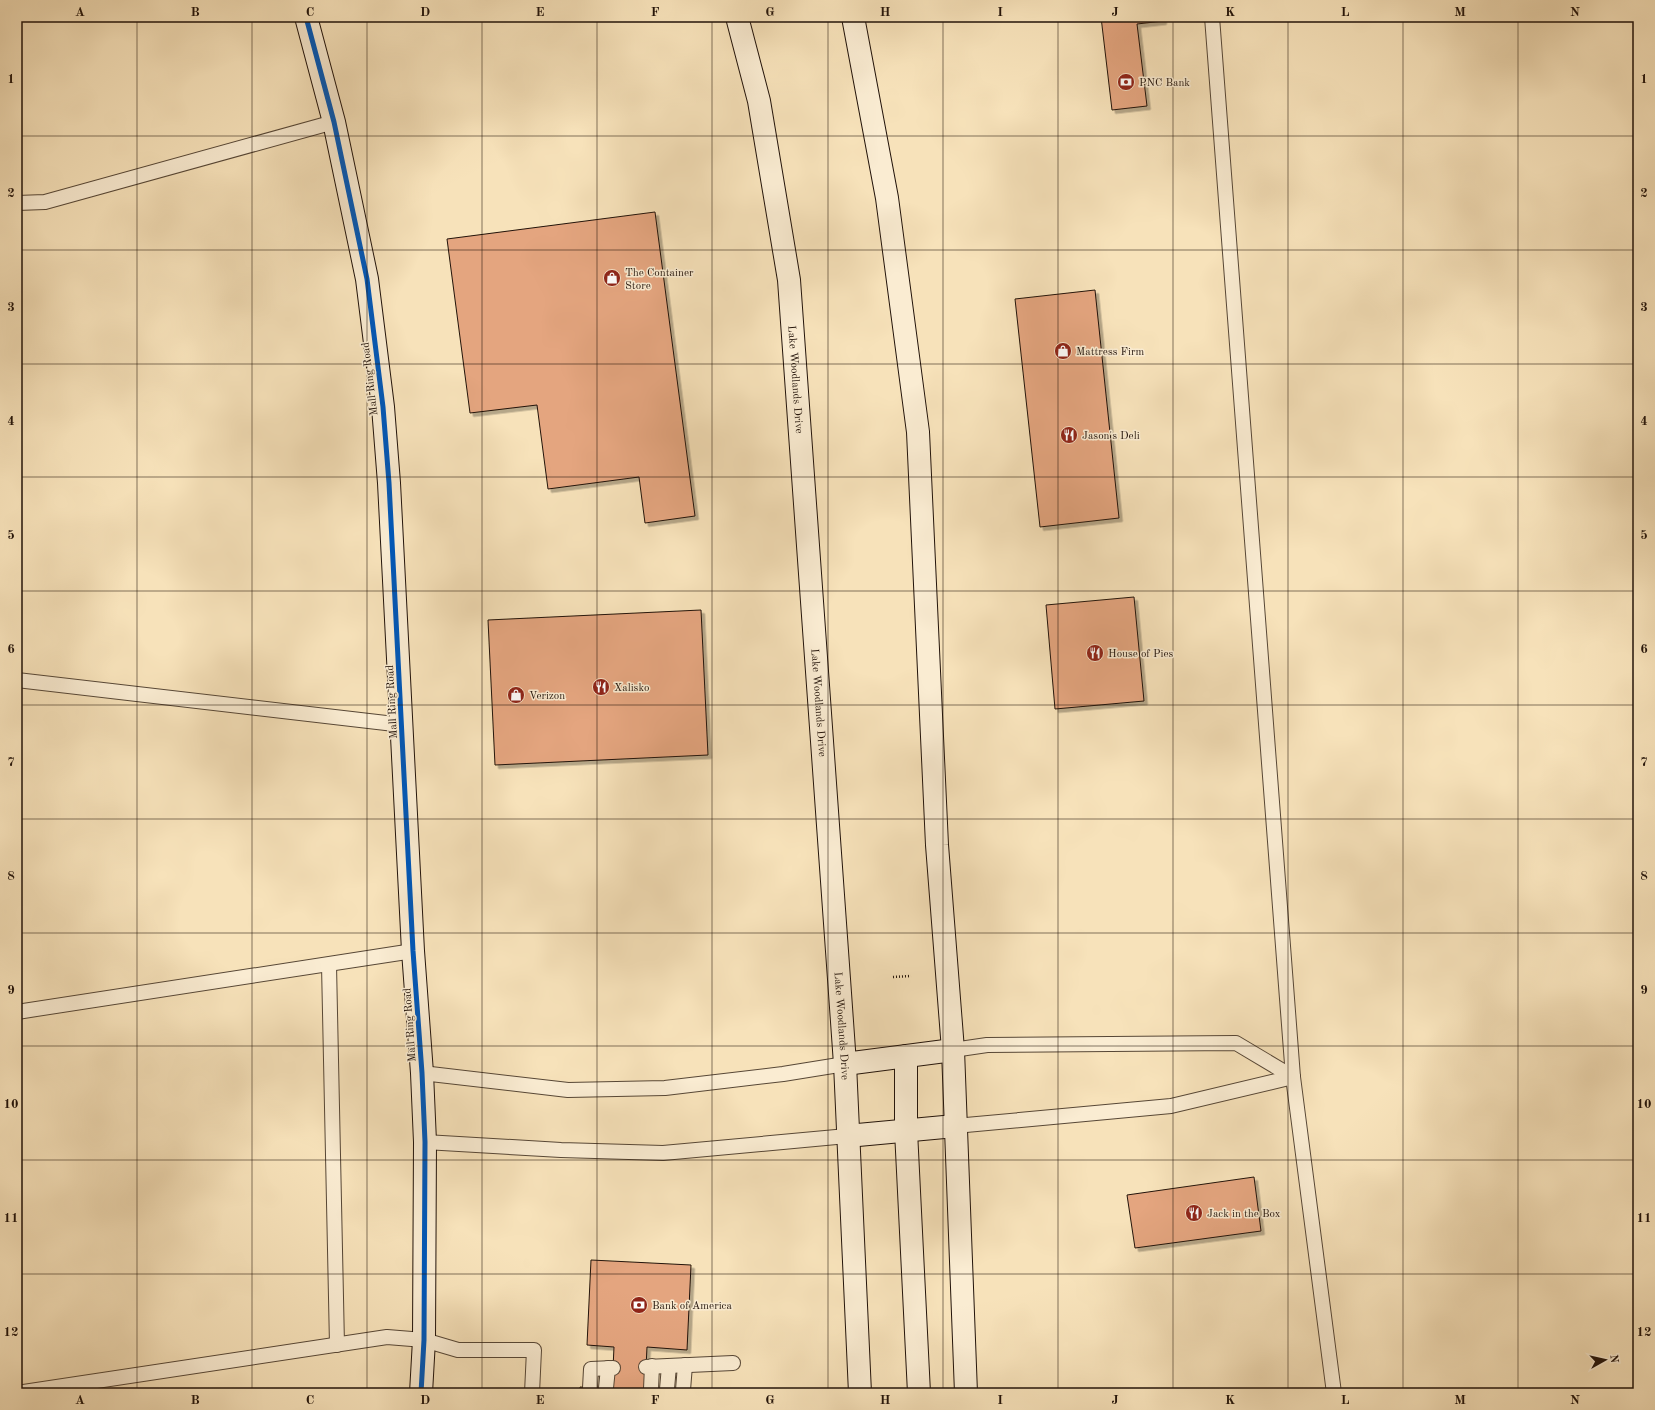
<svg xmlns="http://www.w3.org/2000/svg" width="1655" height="1410" viewBox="0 0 1655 1410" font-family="'Old Standard TT',serif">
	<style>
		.building { fill: #e4a57f; stroke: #22130a; filter: url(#shadow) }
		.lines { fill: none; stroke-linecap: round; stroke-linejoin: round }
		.lane-casing { stroke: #574736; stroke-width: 16 }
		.secondary-casing { stroke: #22130a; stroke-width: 24 }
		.path { stroke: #22130a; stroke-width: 2.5; stroke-dasharray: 1 2; stroke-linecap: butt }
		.lane { stroke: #faecd2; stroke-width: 14 }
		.secondary { stroke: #faecd2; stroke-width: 22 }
		.cycleway-casing { stroke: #faecd2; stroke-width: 8 }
		.cycleway { stroke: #0057b8; stroke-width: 5 }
		.grid { fill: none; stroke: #22130a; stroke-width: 1; stroke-opacity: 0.55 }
		.labels { text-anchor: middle; stroke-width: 3; stroke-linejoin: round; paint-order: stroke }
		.poi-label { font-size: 11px; fill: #22130a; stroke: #faecd2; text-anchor: start }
		.street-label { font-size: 11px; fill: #22130a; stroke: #faecd2 }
		.neatline { fill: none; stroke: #22130a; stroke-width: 1.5 }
		.grid-label { font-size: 13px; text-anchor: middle; font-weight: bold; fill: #22130a }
	</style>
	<defs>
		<filter id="shadow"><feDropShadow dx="3.5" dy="3.5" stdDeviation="0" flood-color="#0004"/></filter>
	</defs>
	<rect width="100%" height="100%" fill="#f7e2ba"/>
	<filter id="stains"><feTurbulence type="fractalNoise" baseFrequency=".005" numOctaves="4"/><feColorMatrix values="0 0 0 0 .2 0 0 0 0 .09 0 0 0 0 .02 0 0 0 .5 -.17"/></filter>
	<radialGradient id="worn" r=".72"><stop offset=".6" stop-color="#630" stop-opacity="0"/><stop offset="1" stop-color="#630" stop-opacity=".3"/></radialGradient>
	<g class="building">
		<path d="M1101,17h62v4l-26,3 10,82 -35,4z"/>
		<path d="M655,212l40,304 -50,7 -6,-46 -91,12 -11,-84 -67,8 -23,-174z"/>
		<path d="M1095,290l24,228 -79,9 -25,-228z"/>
		<path d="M1134,597l10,104 -89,8 -9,-104z"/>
		<path d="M701,610l7,145 -213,10 -7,-145z"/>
		<path d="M1254,1177l7,54 -126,17 -8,-53z"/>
		<path d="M591,1260l100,5 -4,85 -40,-3 -2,41 51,3v2h-116v-6l32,2 2,-42 -27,-2z"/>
	</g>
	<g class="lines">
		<g class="lane-casing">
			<g id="lane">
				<path d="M1212,17l81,1060 41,316"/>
				<path d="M17,203l28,-1 289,-80"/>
				<path d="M17,680l386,45"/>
				<path d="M329,965l8,380"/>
				<path d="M17,1012l396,-61"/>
				<path d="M953,1050l34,-5 249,-2 57,34"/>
				<path d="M422,1073l146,17 97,-2 118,-14 62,-10"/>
				<path d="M955,1126l216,-20 122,-29"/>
				<path d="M425,1142l136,8 102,3 184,-17"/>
				<path d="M646,1367l87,-4"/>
				<path d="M590,1388l1,-19 22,-1"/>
				<path d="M606,1388l2,-20"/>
				<path d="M651,1389l1,-23"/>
				<path d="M667,1389l2,-23"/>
				<path d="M683,1390l2,-25"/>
				<path d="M17,1393l370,-56 37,3 34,10h76l-2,43"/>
			</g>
		</g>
		<g class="secondary-casing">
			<g id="secondary">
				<path d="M306,17l28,105 33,157 16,128 6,76 24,468 9,122 3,69 -1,198 -3,53"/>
				<path id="s1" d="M737,17l22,84 30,179 50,699 6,85 15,329"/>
				<path d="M853,17l34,181 31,234 19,413 16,205 13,343"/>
				<path d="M906,1056v75l13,262"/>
				<path d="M845,1064l108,-14"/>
				<path d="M847,1136l108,-10"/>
			</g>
		</g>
		<path class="path" d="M893,977l18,-1"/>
		<use href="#lane" class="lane"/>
		<use href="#secondary" class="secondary"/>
		<g class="cycleway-casing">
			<path id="cycleway" d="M306,17l28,105 33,157 16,128 6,76 24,468 9,122 3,69 -1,198 -3,53"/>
		</g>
		<use href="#cycleway" class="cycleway"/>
	</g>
	<path class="grid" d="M137,17v1376M252,17v1376M367,17v1376M482,17v1376M597,17v1376M712,17v1376M828,17v1376M943,17v1376M1058,17v1376M1173,17v1376M1288,17v1376M1403,17v1376M1518,17v1376M17,136h1621M17,250h1621M17,364h1621M17,477h1621M17,591h1621M17,705h1621M17,819h1621M17,933h1621M17,1046h1621M17,1160h1621M17,1274h1621"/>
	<defs>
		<g id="bank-disc" transform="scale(0.9)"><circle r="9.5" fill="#8f2418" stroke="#faecd2"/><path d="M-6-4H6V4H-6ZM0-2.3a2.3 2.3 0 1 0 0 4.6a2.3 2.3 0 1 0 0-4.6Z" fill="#fff"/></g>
		<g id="shop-disc" transform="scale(0.9)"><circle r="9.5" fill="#8f2418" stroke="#faecd2"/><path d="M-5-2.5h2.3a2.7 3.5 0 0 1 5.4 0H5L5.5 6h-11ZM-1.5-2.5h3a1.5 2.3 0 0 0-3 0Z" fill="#fff"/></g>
		<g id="restaurant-disc" transform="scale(0.9)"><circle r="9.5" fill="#8f2418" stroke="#faecd2"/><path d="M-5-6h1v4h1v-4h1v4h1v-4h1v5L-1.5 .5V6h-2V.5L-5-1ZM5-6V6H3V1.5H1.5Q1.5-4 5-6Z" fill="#fff"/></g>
	</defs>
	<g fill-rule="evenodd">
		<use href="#bank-disc" x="1126" y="82"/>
		<use href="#shop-disc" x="612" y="278"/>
		<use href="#shop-disc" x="1063" y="351"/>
		<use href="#restaurant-disc" x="1069" y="435"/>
		<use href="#restaurant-disc" x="1095" y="653"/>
		<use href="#restaurant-disc" x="601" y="687"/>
		<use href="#shop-disc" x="516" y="695"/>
		<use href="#restaurant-disc" x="1194" y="1213"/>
		<use href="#bank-disc" x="639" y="1305"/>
	</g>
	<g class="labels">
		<g class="poi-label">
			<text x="1139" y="86">PNC Bank</text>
			<text x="625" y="276">The Container<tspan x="625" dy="13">Store</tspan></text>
			<text x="1076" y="355">Mattress Firm</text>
			<text x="1082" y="439">Jason's Deli</text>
			<text x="1108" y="657">House of Pies</text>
			<text x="614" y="691">Xalisko</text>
			<text x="529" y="699">Verizon</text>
			<text x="1207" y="1217">Jack in the Box</text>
			<text x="652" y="1309">Bank of America</text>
		</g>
		<g class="street-label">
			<text transform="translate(369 379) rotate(-97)" y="4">Mall Ring Road</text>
			<text dy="4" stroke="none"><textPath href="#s1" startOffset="368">Lake Woodlands Drive</textPath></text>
			<text transform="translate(391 702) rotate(-93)" y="4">Mall Ring Road</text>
			<text dy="4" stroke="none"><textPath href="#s1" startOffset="692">Lake Woodlands Drive</textPath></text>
			<text transform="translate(409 1025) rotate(-94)" y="4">Mall Ring Road</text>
			<text dy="4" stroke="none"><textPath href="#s1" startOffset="1016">Lake Woodlands Drive</textPath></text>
		</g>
	</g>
	<rect width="1655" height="1410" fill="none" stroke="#f7e2ba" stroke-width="44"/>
	<g transform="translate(1605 1360) rotate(82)" stroke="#faecd2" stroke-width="3" paint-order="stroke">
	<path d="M0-3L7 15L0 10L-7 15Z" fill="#22130a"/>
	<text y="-6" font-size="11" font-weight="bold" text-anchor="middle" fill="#22130a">N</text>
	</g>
	<rect x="22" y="22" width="1611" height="1366" class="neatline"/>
	<g class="grid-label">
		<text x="80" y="16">A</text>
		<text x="195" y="16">B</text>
		<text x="310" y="16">C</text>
		<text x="425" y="16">D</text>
		<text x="540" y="16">E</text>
		<text x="655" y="16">F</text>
		<text x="770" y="16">G</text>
		<text x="885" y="16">H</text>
		<text x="1000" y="16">I</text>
		<text x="1115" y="16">J</text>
		<text x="1230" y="16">K</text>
		<text x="1345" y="16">L</text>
		<text x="1460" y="16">M</text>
		<text x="1575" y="16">N</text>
		<text x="11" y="83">1</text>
		<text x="1644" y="83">1</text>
		<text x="11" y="197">2</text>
		<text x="1644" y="197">2</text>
		<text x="11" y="311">3</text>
		<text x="1644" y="311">3</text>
		<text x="11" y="425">4</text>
		<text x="1644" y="425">4</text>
		<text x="11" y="539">5</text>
		<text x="1644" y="539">5</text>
		<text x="11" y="653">6</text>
		<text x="1644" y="653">6</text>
		<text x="11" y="766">7</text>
		<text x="1644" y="766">7</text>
		<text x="11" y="880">8</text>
		<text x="1644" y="880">8</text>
		<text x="11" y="994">9</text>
		<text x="1644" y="994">9</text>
		<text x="11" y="1108">10</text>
		<text x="1644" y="1108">10</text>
		<text x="11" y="1222">11</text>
		<text x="1644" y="1222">11</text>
		<text x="11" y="1336">12</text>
		<text x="1644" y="1336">12</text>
		<text x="80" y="1404">A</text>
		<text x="195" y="1404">B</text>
		<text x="310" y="1404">C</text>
		<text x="425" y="1404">D</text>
		<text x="540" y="1404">E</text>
		<text x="655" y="1404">F</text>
		<text x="770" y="1404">G</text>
		<text x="885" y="1404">H</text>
		<text x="1000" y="1404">I</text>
		<text x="1115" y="1404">J</text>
		<text x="1230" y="1404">K</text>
		<text x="1345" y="1404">L</text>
		<text x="1460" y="1404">M</text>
		<text x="1575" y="1404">N</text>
	</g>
	<rect width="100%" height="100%" filter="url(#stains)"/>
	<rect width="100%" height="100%" fill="url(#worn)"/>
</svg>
